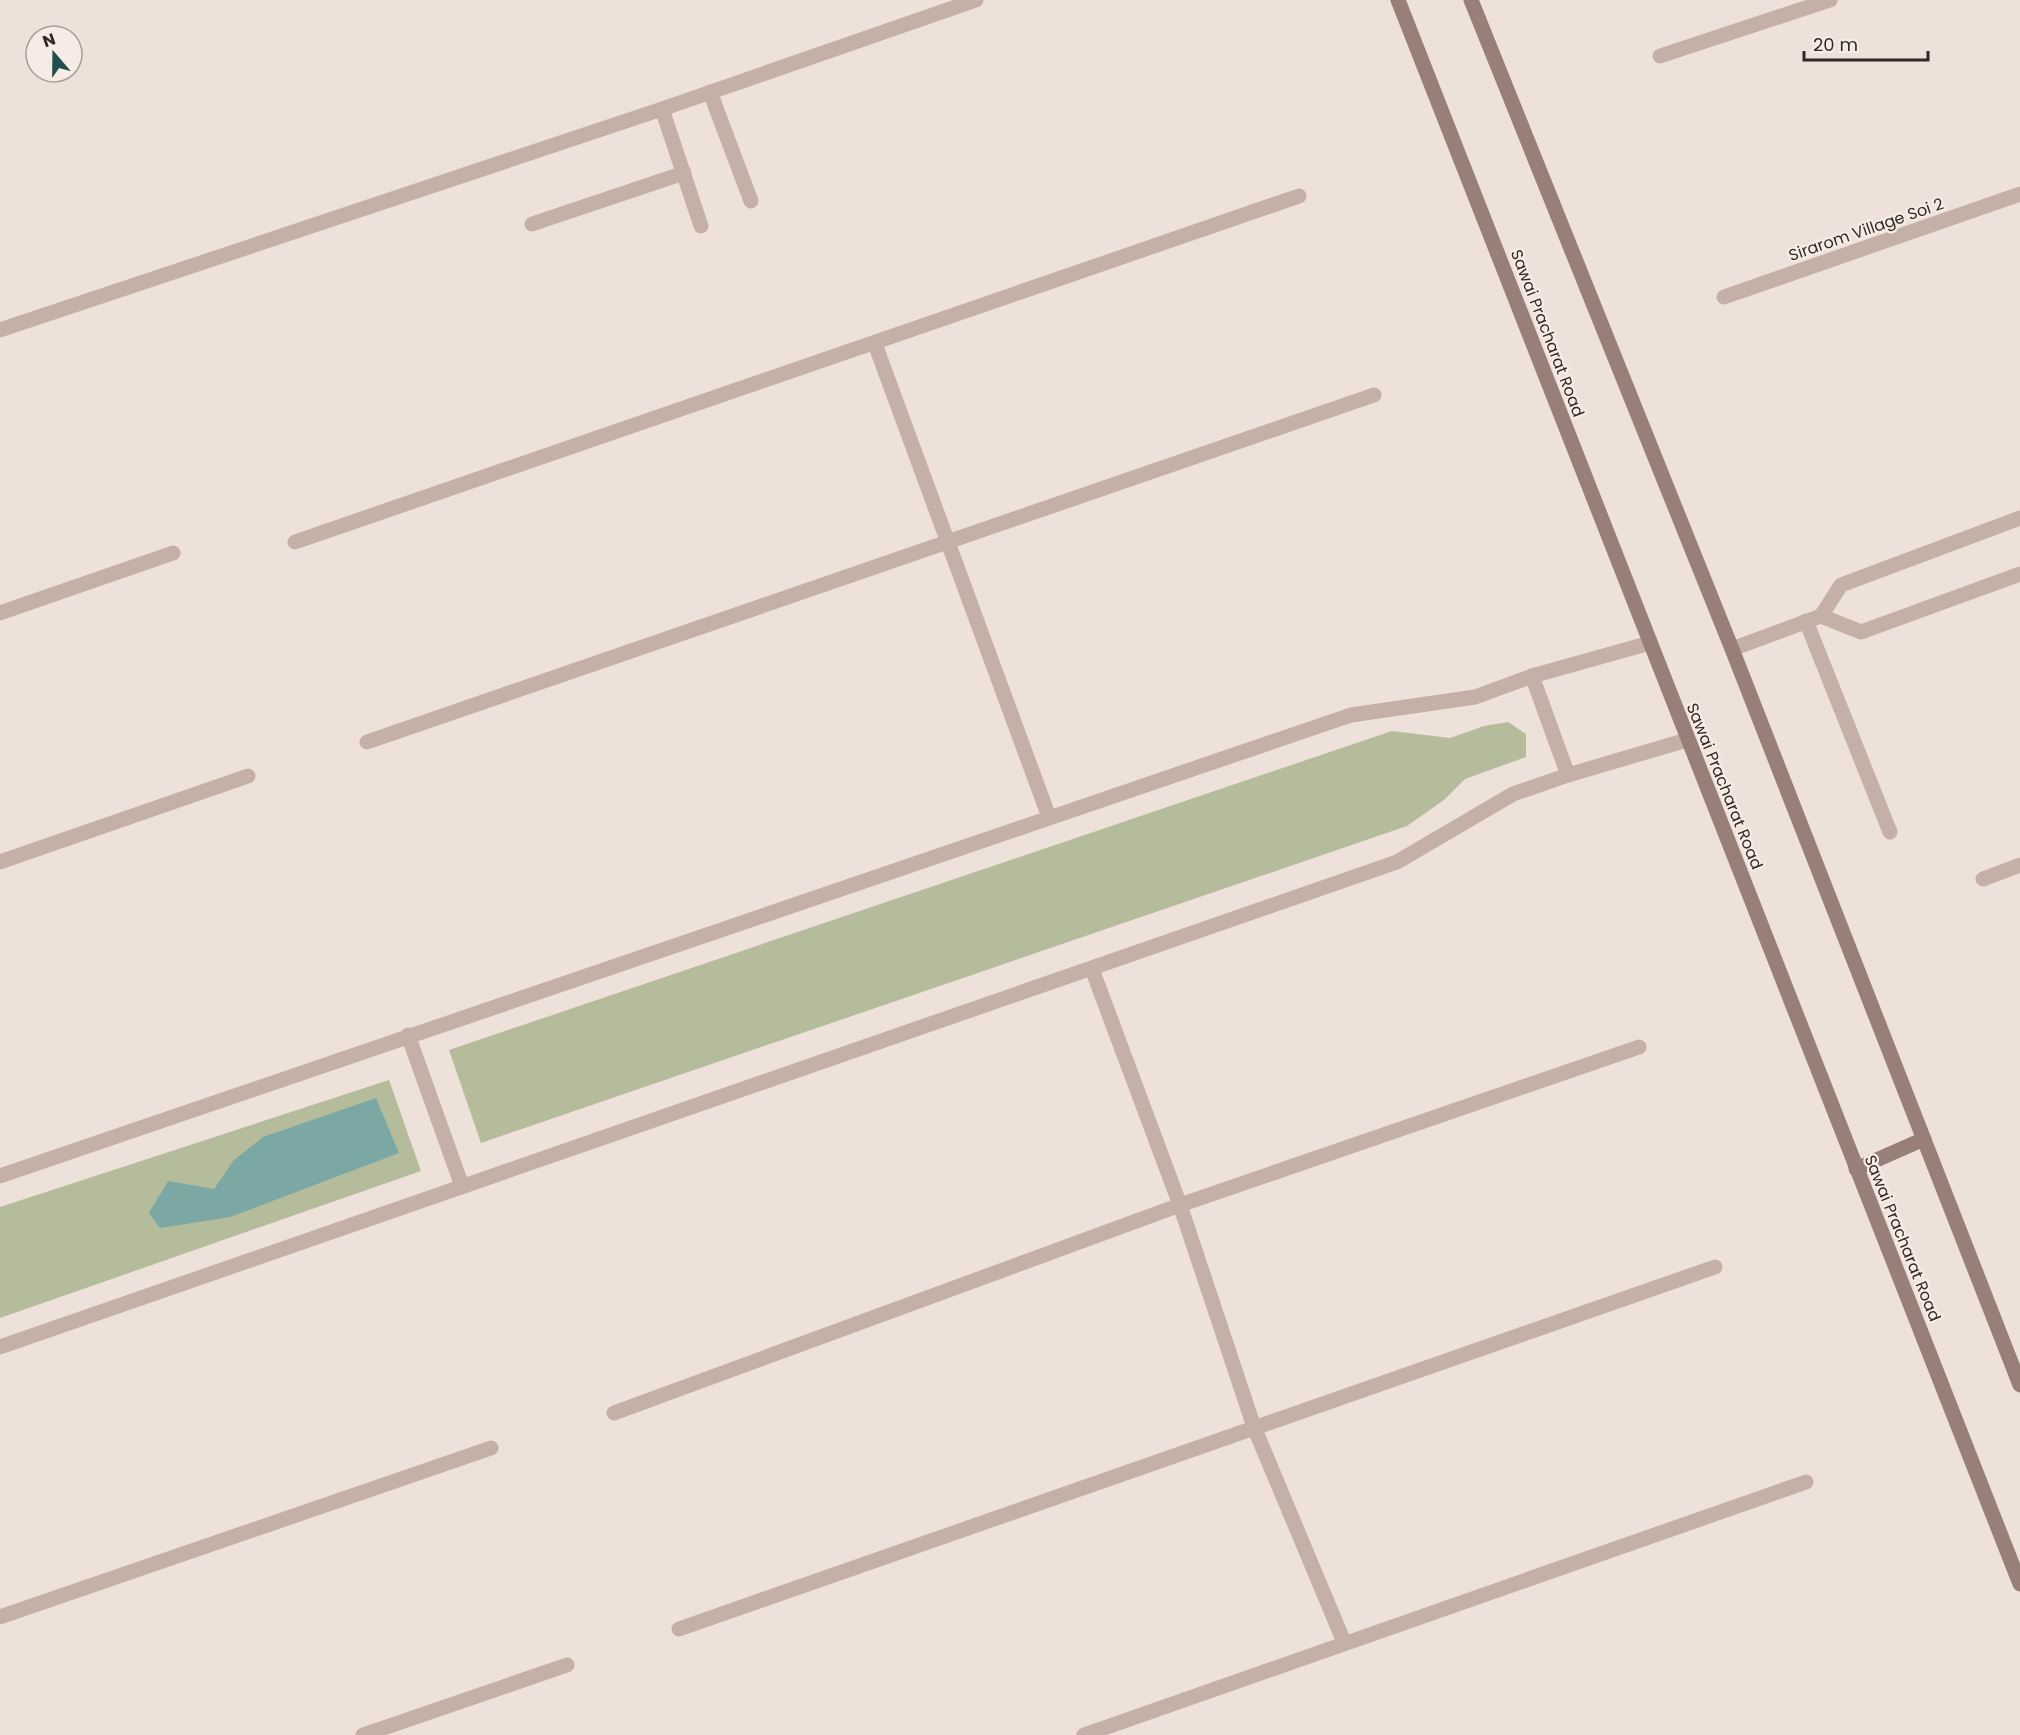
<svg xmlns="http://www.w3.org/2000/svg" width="2020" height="1735" viewBox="0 0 2020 1735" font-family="Poppins,sans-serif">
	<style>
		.green { fill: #b5bc9b }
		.water { fill: #7ba8a4 }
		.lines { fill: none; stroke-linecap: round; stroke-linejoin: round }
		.service { stroke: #c5b0a7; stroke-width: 15 }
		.minor { stroke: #c5b0a7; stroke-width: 15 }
		.secondary { stroke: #988079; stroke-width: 15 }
		.labels { text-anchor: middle; stroke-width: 4.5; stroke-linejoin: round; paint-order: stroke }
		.street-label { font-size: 16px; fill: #322927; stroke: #f7ece5 }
	</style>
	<rect width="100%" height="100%" fill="#eee1da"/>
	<g class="green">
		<path d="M1508,722l18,12v23l-61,22 -21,21 -37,26 -926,317 -32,-93 943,-319 58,7 34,-12z"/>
		<path d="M389,1080l32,91 -421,147v-111z"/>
	</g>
	<path class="water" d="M376,1098l23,55 -169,64 -70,11 -11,-15 19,-32 46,8 20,-29 29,-23z"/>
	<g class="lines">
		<g class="service">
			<path d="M710,92l41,109"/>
			<path d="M662,109l39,117"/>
			<path d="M532,224l152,-51"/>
		</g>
		<g class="minor">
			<path d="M1660,56l170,-56"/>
			<path d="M1724,297l296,-103"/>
			<path d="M0,330l662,-221 314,-109"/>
			<path d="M875,344l174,473"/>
			<path d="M295,542l1004,-346"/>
			<path d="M0,613l173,-60"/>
			<path d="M1821,616l40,16 159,-58"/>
			<path d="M1806,621l84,211"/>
			<path d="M1732,649l89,-33 20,-31 179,-67"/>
			<path d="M1532,676l36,99"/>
			<path d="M367,742l1007,-347"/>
			<path d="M0,862l248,-86"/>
			<path d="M1983,879l37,-14"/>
			<path d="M1092,969l88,236 74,222 90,215"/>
			<path d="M408,1035l54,151"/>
			<path d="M0,1176l1351,-461 124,-18 57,-21 118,-33"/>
			<path d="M0,1347l1397,-485 116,-68 55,-19 119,-35"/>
			<path d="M614,1413l566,-208 459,-158"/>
			<path d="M0,1617l491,-169"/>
			<path d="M679,1629l1036,-362"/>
			<path d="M363,1735l204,-70"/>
			<path d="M1084,1735l722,-253"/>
		</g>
		<g class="secondary">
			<path d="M1398,0l622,1584"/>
			<path d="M1471,0l261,649 288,736"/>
			<path d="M1856,1169l68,-30"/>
		</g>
	</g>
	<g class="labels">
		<g class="street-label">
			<text transform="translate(1866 229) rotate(-19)" y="6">Sirarom Village Soi 2</text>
			<text transform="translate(1548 333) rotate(69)" y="6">Sawai Pracharat Road</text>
			<text transform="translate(1725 786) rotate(68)" y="6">Sawai Pracharat Road</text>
			<text transform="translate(1903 1238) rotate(68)" y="6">Sawai Pracharat Road</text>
		</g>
	</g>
	<g transform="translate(54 54) rotate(340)"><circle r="28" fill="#f7ece5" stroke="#a89e99" stroke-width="1.5"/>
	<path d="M0-4.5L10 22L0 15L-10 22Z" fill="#214f4c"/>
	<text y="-9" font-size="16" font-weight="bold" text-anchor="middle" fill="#322927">N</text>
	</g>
	<path d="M1804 51v9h124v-9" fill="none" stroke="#322927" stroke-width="3"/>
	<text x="1813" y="51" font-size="18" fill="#322927" stroke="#f7ece5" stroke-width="4.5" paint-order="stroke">20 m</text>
</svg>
